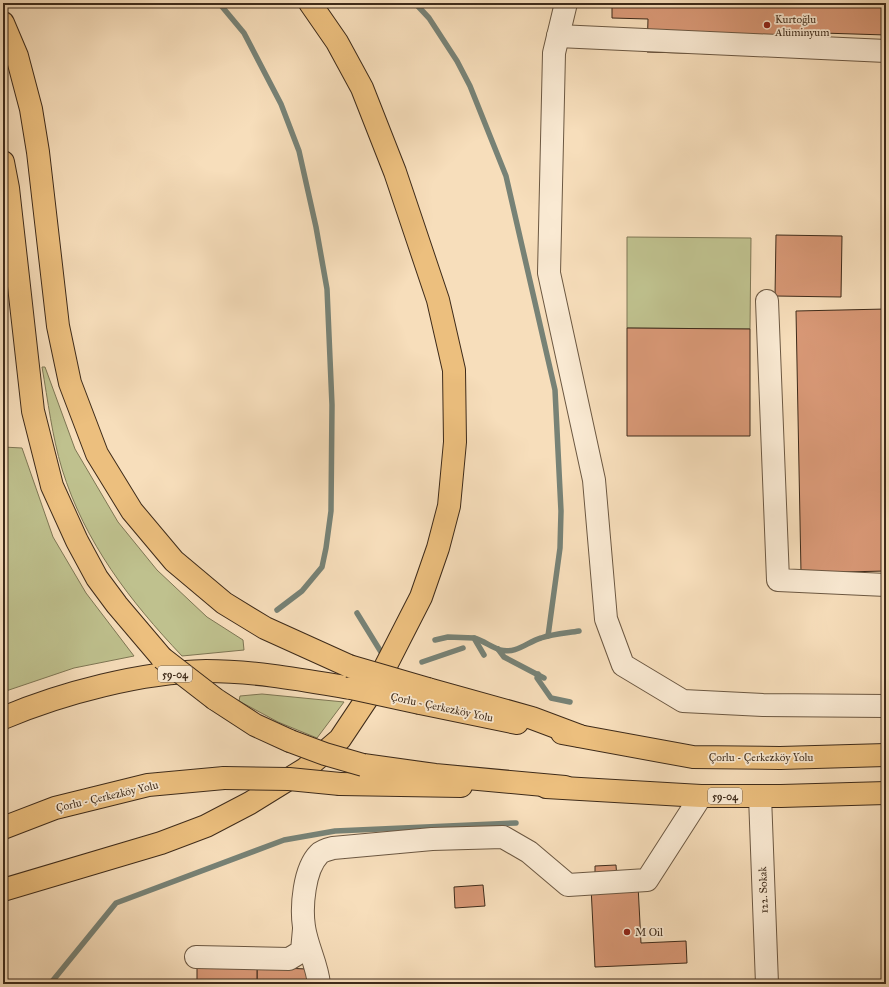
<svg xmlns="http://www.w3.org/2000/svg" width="889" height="987" viewBox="0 0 889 987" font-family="'IM FELL Great Primer',serif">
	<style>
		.green { fill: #bfc18e; stroke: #7e7654 }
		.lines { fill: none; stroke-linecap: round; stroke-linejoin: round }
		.stream { stroke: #778276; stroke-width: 5.5 }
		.building { fill: #d89876; stroke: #3e2b1a }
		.minor-casing { stroke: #6c5842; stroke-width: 24 }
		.major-casing { stroke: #3e2b1a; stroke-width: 24 }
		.highway-casing { stroke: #3e2b1a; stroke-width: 24 }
		.minor { stroke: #faead3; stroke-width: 22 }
		.major { stroke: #ecbf7e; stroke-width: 22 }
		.highway { stroke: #ecbf7e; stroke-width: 22 }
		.major-bridge-casing { stroke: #3e2b1a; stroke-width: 24; stroke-linecap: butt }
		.highway-bridge-casing { stroke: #3e2b1a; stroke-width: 24; stroke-linecap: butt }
		.major-bridge { stroke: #ecbf7e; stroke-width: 22 }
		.highway-bridge { stroke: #ecbf7e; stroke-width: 22 }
		.poi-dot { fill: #8f2418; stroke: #faead3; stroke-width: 1.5 }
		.labels { text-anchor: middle; stroke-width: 3.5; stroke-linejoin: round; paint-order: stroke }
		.shield { fill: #faead3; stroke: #766452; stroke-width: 1 }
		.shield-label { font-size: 10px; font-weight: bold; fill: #3e2b1a }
		.poi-label { font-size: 11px; fill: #3e2b1a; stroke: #faead3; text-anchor: start }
		.street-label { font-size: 11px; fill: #3e2b1a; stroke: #faead3 }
	</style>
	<rect width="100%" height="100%" fill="#f7debb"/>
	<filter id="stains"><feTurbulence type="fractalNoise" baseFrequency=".005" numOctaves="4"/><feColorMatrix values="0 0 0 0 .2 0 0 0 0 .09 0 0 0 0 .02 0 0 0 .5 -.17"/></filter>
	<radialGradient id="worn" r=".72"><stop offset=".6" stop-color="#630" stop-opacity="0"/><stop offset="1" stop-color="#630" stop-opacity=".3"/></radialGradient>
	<g class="green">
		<path d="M627,237l124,1 -1,91 -123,-1z"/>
		<path d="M42,367h3l30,82 43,73 39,48 50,47 36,23 1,10 -62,6c-52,-55 -97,-113 -120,-187 -10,-33 -14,-68 -20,-102z"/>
		<path d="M3,447l19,1 31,89 33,56 48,63 -60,12 -71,24z"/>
		<path d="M262,694l82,8 -27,36 -39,-16 -39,-21 1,-5z"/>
	</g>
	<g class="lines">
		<g class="stream">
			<path d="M219,3l25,30 37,71 18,47 17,76 11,62 5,116 -1,106 -5,37 -4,19 -20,24 -25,19"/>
			<path d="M415,3l14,15 28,43 13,25 36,90 49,214 6,121 -1,37 -12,88"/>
			<path d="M357,613l24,39"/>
			<path d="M474,638c10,3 17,9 26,12 17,4 27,-8 41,-12 12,-4 26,-5 38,-7"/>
			<path d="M435,640l13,-3 26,1 10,17"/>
			<path d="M498,649l6,8 40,21"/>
			<path d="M422,662l41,-14"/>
			<path d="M538,674l-1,4 14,20 19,4"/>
			<path d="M50,984l66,-81 168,-63 51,-9 181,-8"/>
		</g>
	</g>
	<g class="building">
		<path d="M612,3h274v32l-96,-3 -1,24 -142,-4 1,-33 -36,-1z"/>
		<path d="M776,235l66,1 -1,61 -66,-1z"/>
		<path d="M886,309v262l-85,2 -5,-262z"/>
		<path d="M627,328l123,1v107h-123z"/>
		<path d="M616,865l1,14 -22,2v-15z"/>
		<path d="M483,885l2,21 -30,2 -1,-21z"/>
		<path d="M638,885l3,58 45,-2 1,22 -92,4 -4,-80z"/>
		<path d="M257,967l50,2v15h-50z"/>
		<path d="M257,967v17h-60v-16z"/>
	</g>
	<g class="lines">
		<g class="minor-casing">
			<g id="minor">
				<path d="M566,3l-12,50 -5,220 45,207 12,139 17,46 60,36 80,4 123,1"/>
				<path d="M558,36l328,15"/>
				<path d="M767,301l11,279 108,5"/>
				<path d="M760,796l7,188"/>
				<path d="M196,957l93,2 13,-8 2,-22"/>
				<path d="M319,984c-2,-20 -12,-37 -15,-57 -3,-20 0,-58 15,-73 3,-3 10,-5 14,-6l99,-9 71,-2 26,15 39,33 79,-5 54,-84"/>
			</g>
		</g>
		<g class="major-casing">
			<g id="major">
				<path d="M420,703l97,20"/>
				<path d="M3,718c59,-25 139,-46 203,-47 49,0 97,9 145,17"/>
				<path d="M562,733l131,24 87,1 106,-3"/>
				<path d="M340,784l121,2"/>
				<path d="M546,787l155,9h80l105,-3"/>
				<path d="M3,828l52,-20 93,-23 76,-7"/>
			</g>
		</g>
		<g class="highway-casing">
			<g id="highway">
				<path d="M3,23l14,33 14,53 7,43 20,174 12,57 27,71 35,57 42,50 50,42 41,25 84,38"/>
				<path d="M3,162l5,26 25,223 19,75 25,55 20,37 20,27 45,53"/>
				<path d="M428,689l104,29 48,18"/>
				<path d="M215,699l40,26 35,16"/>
				<path d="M363,765l72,10 130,12"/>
				<path d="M3,890l158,-47 45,-17 44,-23 55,-34 35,-30 36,-54 45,-88 17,-49 11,-42 6,-64 -1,-72 -16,-70 -43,-128 -33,-84 -25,-46 -27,-39"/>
			</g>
		</g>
		<use href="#minor" class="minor"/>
		<use href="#major" class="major"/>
		<use href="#highway" class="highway"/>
		<g class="major-bridge-casing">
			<g id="major-bridge">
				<path d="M351,688l69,15"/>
				<path d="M224,778l65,1 51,5"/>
			</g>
		</g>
		<g class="highway-bridge-casing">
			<g id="highway-bridge">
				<path d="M162,658l53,41"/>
				<path d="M349,666l79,23"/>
				<path d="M290,741l35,13 38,11"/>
			</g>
		</g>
		<use href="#major-bridge" class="major-bridge"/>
		<use href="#highway-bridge" class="highway-bridge"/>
	</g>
	<g class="poi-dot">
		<circle cx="767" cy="25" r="4"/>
		<circle cx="627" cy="932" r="4"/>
	</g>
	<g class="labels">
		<g class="shield">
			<rect x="158" y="666" width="34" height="16" rx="3"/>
			<rect x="708" y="788" width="34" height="16" rx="3"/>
		</g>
		<g class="shield-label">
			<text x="175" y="678">59-04</text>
			<text x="725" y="800">59-04</text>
		</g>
		<g class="poi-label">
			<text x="775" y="23">Kurtoğlu<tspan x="775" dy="13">Alüminyum</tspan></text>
			<text x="635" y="936">M Oil</text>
		</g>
		<g class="street-label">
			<text transform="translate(442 707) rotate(12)" y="4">Çorlu - Çerkezköy Yolu</text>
			<text x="761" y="761">Çorlu - Çerkezköy Yolu</text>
			<text transform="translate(107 796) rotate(-13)" y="4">Çorlu - Çerkezköy Yolu</text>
			<text transform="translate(763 890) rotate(-92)" y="4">122. Sokak</text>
		</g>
	</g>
	<rect width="889" height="987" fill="none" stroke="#f7debb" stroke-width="16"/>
	<rect x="4" y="4" width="881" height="979" fill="none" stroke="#3e2b1a" stroke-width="2"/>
	<rect x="8" y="8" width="873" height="971" fill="none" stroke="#3e2b1a"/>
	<rect width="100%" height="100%" filter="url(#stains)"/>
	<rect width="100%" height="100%" fill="url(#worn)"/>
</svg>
